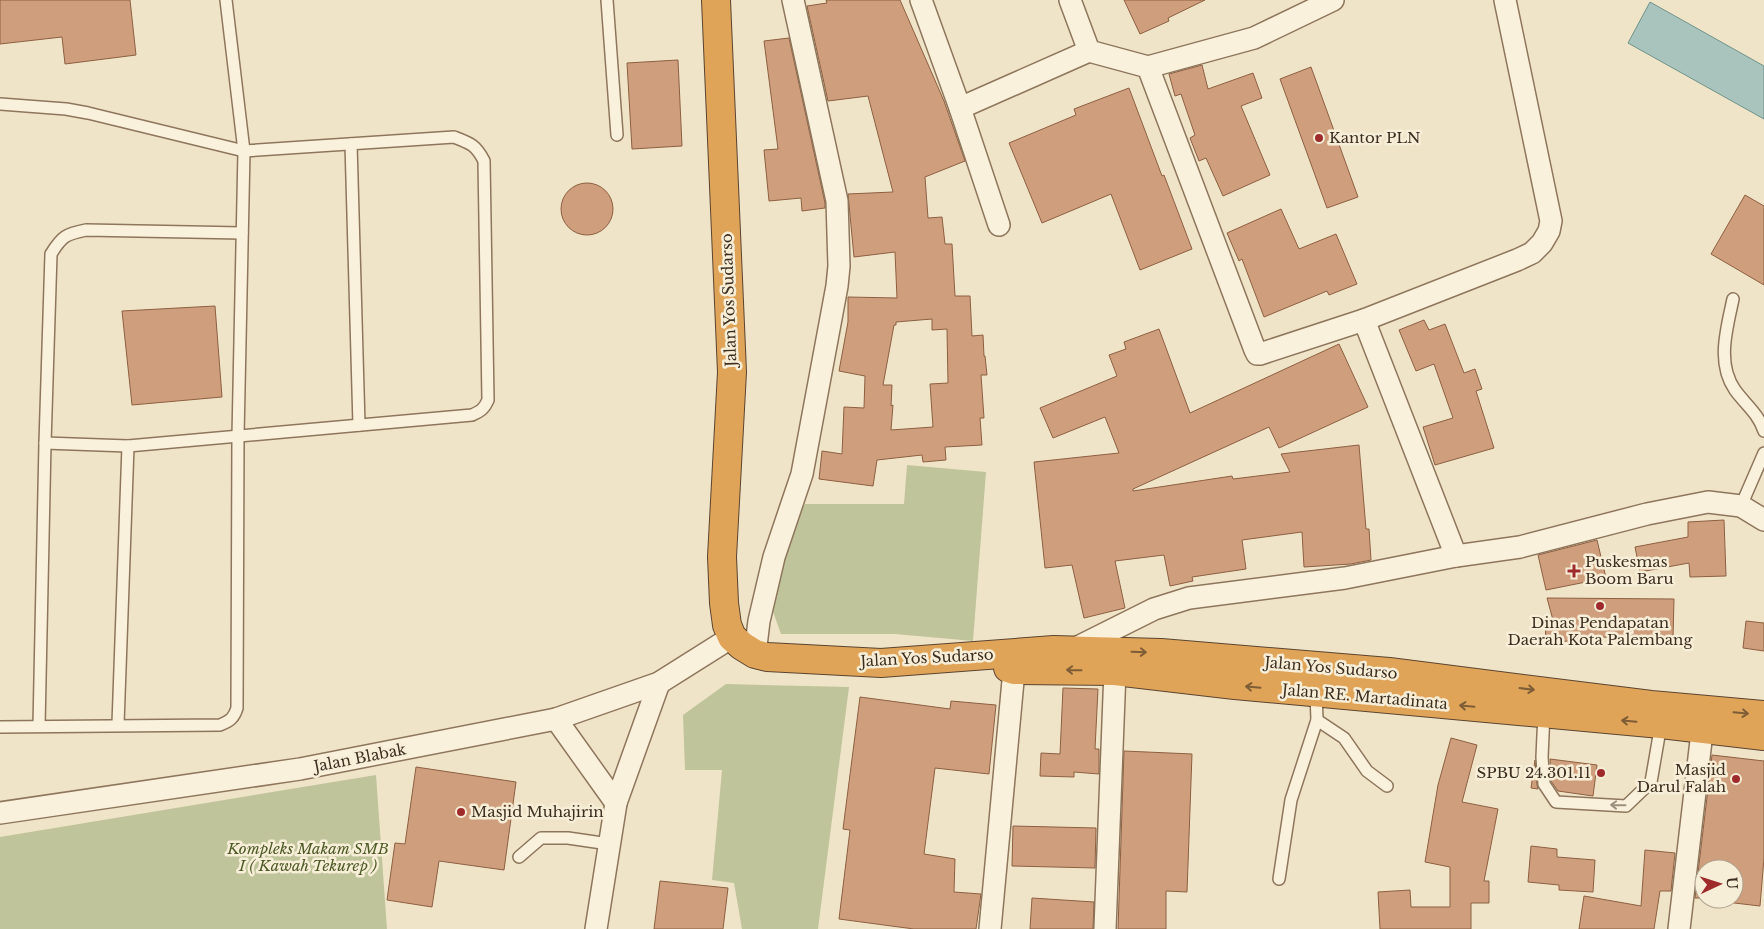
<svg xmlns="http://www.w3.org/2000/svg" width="1764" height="929" viewBox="0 0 1764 929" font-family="'Libre Baskerville',serif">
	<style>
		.cemetery { fill: #bfc49a }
		.water { fill: #a9c4bc; stroke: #6f938a }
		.building { fill: #cf9f7d; stroke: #8d5f41; fill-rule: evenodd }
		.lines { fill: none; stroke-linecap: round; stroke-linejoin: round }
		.lane-casing { stroke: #8d765c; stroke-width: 14 }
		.street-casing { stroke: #8d765c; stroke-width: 24 }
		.highway-casing { stroke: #5b4430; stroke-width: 30 }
		.lane { stroke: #faf1dc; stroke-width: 11 }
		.street { stroke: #faf1dc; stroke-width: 21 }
		.highway { stroke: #e0a458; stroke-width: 28 }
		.oneway { stroke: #7e5d36 }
		.oneway2 { stroke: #9c907e }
		.poi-dot { fill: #9e2a2b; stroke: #f7eed8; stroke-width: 2 }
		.labels { text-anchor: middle; stroke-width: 5; stroke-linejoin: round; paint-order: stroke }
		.poi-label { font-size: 15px; fill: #3d2e20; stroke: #f7eed8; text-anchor: start }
		.street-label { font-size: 15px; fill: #3d2e20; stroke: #f7eed8 }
		.park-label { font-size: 15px; font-style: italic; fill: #4d5a26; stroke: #f7eed8 }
	</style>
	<rect width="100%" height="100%" fill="#f0e4c8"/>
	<g class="cemetery">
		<path d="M907,465l79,7 -13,169 -78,-7h-114l-10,-28 13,-64 21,-38h99z"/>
		<path d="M726,684l123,3 -31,242h-76l-8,-46 -22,-3 10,-110h-37l-2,-55z"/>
		<path d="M376,775l11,154h-387v-92z"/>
	</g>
	<path class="water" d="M1650,2l114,64v53l-136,-76z"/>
	<g class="building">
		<path d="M0,0h130l6,55 -71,9 -3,-27 -62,7z"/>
		<path d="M826,0h74l44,101 21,60 -40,16 3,41 14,-1 3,27h7l3,52h15l2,40 11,-1 1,21h1l2,19h-6l3,43h-4l2,27 -37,2 1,13 -23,2 -1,-7 -45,5 -4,26 -54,-7 3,-28 20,3 2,-47 20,1 1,-32 -26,-5 9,-49v-25l49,1 -2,-46 -41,5 -6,-63 45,-2 -25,-96 -40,5 -21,-95 20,-3zM932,319v11l15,-1 1,54 -18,1 3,43 -42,3 2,-25 -2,1 1,-21h-9l11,-60h2v-3z"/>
		<path d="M1124,0h81l-37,18 1,3 -29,13z"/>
		<path d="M789,38l36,165v5l-23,3 -1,-13 -32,3 -5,-51 14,-1 -14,-108z"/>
		<path d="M678,60l4,86 -50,3 -5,-86z"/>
		<path d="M1202,65l6,24 45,-16 9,25 -21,8 29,69 -47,21 -17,-38 -7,3 -9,-23 5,-3 -14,-41 -6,2 -6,-22z"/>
		<path d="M1311,67l47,130 -31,11 -47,-129z"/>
		<path d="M1129,88l33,88 2,-1 28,74 -52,21 -29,-76 -69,29 -33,-80 67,-28 -2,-6z"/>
		<circle cx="587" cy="209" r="26"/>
		<path d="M1745,195l19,11v79l-53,-31z"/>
		<path d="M1281,209l18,40 37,-15 21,50 -28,11 -2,-4 -63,26 -22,-58 -3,2 -12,-28z"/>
		<path d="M215,306l7,91 -90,8 -10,-94z"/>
		<path d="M1424,320l5,10 16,-6 19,49 11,-4 7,20 -6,2 18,57 -59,17 -12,-38 30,-9 -19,-54 -18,7 -17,-41z"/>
		<path d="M1159,329l31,84 149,-69 29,63 -89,41 -10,-21 -136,62v2l99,-15 1,3 57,-7 -9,-18 78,-9 7,84h3l2,31 -20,4 -47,3 -2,-35 -60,8 4,29 -54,8 1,4 -23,5 -6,-31 -49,6 10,47 -41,10 -12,-53 -27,3 -11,-106 85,-9 -14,-36 -52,21 -13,-30 77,-32 -8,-21 17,-6 -2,-7z"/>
		<path d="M1724,520l2,56 -36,1 -1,-14 -49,9 -5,-25 53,-10v-15z"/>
		<path d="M1597,540l9,38 -60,12 -8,-35z"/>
		<path d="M1547,598l127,1 -1,39 -79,-1v3l-48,2 -1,-21 8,-1z"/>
		<path d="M1746,621l18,2v28l-21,-3z"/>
		<path d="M1063,688l35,1 -3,60h4v25l-25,-2v5l-34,-1 1,-23 19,1z"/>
		<path d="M860,697l90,12 1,-8 45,4 -7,69 -54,-6 -11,86 31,5 -1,33 27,2 -5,35h-62l-75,-10 11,-89 -7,-1z"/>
		<path d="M1451,738l26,7 -15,57 36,7 -14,72h5v22h-18v26h-91l-2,-37 32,-2 1,17h39v-40l-25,-5 13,-77z"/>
		<path d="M1124,751l68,3 -5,138 -21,-1v38h-48z"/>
		<path d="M1712,755l52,6v97l-4,48 -43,-5v-2h17v-30h-30v29h-9z"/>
		<path d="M1550,759l47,6 -4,31 -35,-5 -7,-10z"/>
		<path d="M1535,760l2,25 1,4 -7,-1z"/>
		<path d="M416,767l100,15 -12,88 -65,-9 -7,46 -45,-7 8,-57 10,1z"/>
		<path d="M1013,826l83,2 -1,40 -83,-2z"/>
		<path d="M1531,846l26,3v8l38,3 -2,32 -34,-2v-5l-31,-3z"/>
		<path d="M1645,850l30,3 -4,38h-11l-6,38h-75l5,-33 57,10z"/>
		<path d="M660,881l68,7 -5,41h-69z"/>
		<path d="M1032,898l62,4 -1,27h-63z"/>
	</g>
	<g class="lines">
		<g class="lane-casing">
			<g id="lane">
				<path d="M607,0l10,135"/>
				<path d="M0,104l66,5 22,4 156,38 210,-14c16,6 22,8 30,24l4,239c-4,9 -7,11 -16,15l-344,31 -83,-3"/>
				<path d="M351,144l8,281"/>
				<path d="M1733,299c-6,29 -17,64 2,91 10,14 23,23 29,41"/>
				<path d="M1741,506l23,-53"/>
				<path d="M1544,713l-2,44 2,27 12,18 70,4 25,-24 10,-58"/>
				<path d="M1317,720l27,18 23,33 20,15"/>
				<path d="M118,724l10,-278"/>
				<path d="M39,726l6,-283 6,-189c11,-18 15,-20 35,-24l156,3"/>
				<path d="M0,727l220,-2c10,-4 14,-7 17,-17l1,-272 6,-285 -18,-151"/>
				<path d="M519,857l22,-19h27l41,6"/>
				<path d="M1279,879l12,-79 26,-80 -1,-27"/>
			</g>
		</g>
		<g class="street-casing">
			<g id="street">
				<path d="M921,0l39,108 129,-57"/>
				<path d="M1070,0l19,51 59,16 107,283 2,4h3l104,-34 153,-60 15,-7 10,-10 7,-12 2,-10 -46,-221"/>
				<path d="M1148,67l106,-29 79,-38"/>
				<path d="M960,108l39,117"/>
				<path d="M1364,320l92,236 64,-9 127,-33 61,-12 33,4 23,14"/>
				<path d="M1074,649l80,-40 35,-11 156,-20 111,-22"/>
				<path d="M755,654l4,-33 15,-64 28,-83 35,-188 2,-20 -2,-65 -44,-201"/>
				<path d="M556,719l60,84"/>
				<path d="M0,813l300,-44 256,-50 103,-36 73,-46"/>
				<path d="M596,929l20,-126 43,-120"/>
				<path d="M990,929l24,-259"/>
				<path d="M1105,929l10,-258"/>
				<path d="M1679,929l25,-214"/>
			</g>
		</g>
		<g class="highway-casing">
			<g id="highway">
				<path d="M716,0l16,372 -10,185 2,46 3,22 5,12 10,9 13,8 12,3 114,6 173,-13 107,3 228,19 262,33 113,10"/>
				<path d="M1008,668l6,2 101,1 120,14 426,39 103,12"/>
			</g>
		</g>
		<use href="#lane" class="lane"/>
		<use href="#street" class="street"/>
		<use href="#highway" class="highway"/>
	</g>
	<defs><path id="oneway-shaft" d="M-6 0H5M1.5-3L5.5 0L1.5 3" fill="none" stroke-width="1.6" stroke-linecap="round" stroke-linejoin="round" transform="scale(1.25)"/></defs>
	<g class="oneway">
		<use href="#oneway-shaft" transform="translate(1139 652) rotate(2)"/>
		<use href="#oneway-shaft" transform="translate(1074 670) rotate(-179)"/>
		<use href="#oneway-shaft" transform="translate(1253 687) rotate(-175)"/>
		<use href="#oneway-shaft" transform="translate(1527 689) rotate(7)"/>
		<use href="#oneway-shaft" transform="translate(1467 706) rotate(-175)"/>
		<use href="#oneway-shaft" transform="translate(1741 713) rotate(5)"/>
		<use href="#oneway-shaft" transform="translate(1629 721) rotate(-175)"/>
	</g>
	<use class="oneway2" href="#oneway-shaft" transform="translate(1618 805) rotate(-179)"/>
	<g class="poi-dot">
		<circle cx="1319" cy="138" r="5"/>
		<path d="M1571.5 563.5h5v5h5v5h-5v5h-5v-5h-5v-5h5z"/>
		<circle cx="1600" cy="606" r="5"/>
		<circle cx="1601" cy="773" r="5"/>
		<circle cx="1736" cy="779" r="5"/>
		<circle cx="461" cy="812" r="5"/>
	</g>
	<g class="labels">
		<g class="poi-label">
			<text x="1329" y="143">Kantor PLN</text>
			<text x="1585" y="567">Puskesmas<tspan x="1585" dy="17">Boom Baru</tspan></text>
			<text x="1600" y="628" text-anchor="middle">Dinas Pendapatan<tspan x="1600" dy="17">Daerah Kota Palembang</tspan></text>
			<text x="1726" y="775" text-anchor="end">Masjid<tspan x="1726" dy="17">Darul Falah</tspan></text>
			<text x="1591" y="778" text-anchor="end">SPBU 24.301.11</text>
			<text x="471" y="817">Masjid Muhajirin</text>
		</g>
		<g class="street-label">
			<text transform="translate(729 300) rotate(-92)" y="5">Jalan Yos Sudarso</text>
			<text transform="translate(927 658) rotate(-3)" y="5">Jalan Yos Sudarso</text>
			<text transform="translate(1331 668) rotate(5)" y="5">Jalan Yos Sudarso</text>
			<text transform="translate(1365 697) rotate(5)" y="5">Jalan RE. Martadinata</text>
			<text transform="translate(360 758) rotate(-11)" y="5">Jalan Blabak</text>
		</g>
		<g class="park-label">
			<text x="308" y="854">Kompleks Makam SMB<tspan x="308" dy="17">I ( Kawah Tekurep )</tspan></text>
		</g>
	</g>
	<g transform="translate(1719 884) rotate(86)"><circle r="24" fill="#f7eed8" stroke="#ada18e"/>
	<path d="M0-4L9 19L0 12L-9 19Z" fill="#9e2a2b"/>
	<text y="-8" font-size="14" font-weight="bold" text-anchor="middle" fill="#3d2e20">U</text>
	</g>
</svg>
